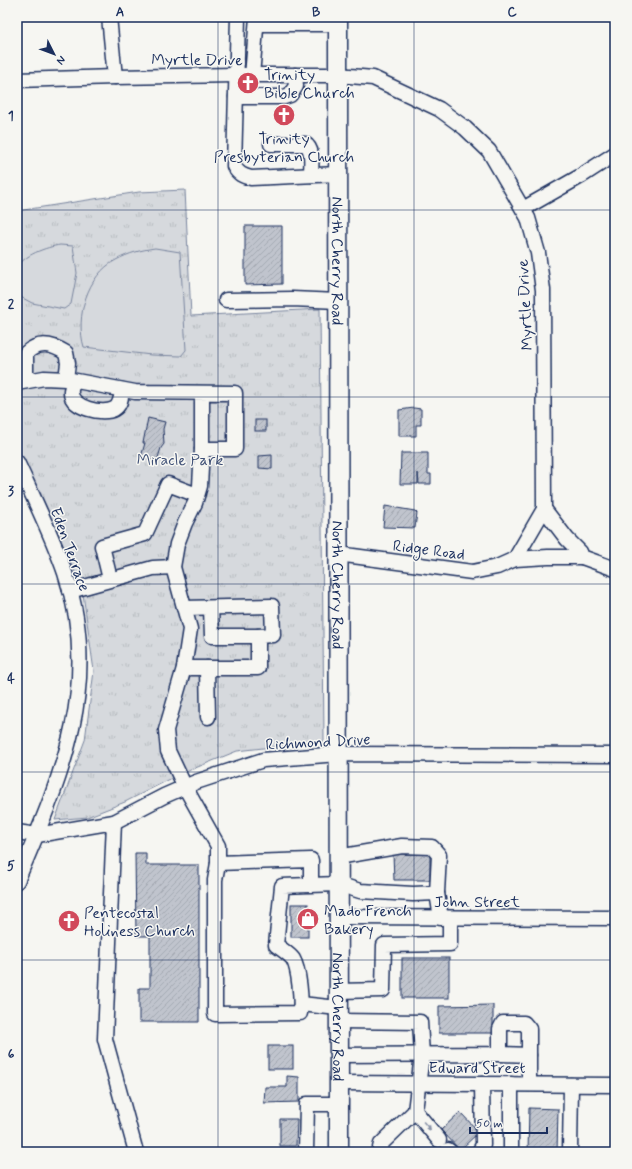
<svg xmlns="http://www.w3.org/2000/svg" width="632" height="1169" viewBox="0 0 632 1169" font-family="Mynerve,sans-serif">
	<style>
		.park { fill: url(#park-tufts); stroke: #78849e }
		.pitch { fill: #d6d9dd; stroke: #78849e }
		.building { fill: url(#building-hatch); stroke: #1b2f5e }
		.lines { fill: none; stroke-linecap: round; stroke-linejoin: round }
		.minor-casing { stroke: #1b2f5e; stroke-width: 17 }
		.major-casing { stroke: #1b2f5e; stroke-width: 21 }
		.minor { stroke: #f6f6f2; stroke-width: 14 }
		.major { stroke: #f6f6f2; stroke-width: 18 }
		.oneway { fill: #8892a8 }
		.grid { fill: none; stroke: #1b2f5e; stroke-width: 1; stroke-opacity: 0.55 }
		.labels { text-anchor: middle; stroke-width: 3; stroke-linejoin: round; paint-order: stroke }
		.street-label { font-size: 16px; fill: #1b2f5e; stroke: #f6f6f2 }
		.poi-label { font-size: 16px; fill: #1b2f5e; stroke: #f6f6f2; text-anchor: start }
		.park-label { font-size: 16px; fill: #405177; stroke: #f6f6f2 }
		.neatline { fill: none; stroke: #1b2f5e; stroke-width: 1.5 }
		.grid-label { font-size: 13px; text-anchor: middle; font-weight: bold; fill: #1b2f5e }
	</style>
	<defs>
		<pattern id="park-tufts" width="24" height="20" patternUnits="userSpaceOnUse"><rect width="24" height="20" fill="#d6d9dd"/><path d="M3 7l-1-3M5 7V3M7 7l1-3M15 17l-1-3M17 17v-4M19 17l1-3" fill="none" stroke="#b7bbc0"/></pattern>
		<pattern id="building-hatch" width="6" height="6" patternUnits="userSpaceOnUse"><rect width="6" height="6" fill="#c0c4cd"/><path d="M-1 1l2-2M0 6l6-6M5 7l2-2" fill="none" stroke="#a4a9b2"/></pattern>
	</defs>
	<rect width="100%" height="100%" fill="#f6f6f2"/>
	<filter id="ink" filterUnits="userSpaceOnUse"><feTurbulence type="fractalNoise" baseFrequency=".025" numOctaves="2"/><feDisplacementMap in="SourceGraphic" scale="8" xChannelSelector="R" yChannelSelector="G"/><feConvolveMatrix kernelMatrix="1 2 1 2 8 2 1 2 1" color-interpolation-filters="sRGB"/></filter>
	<g filter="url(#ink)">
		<path class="park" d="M185,190l6,126 129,-7 4,432 -87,10 -59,24 -53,27 -38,15 -32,3 30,-80 9,-69 -12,-84 -65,-141v-235l122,-19z"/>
		<g class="pitch">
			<path d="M60,245l13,1 4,27 -6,31 -7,5 -32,-6 -15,-8c0,-7 -2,-18 0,-26 5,-14 30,-22 43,-24z"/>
			<path d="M155,248l25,4 6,98 -5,6 -30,-1 -67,-8c-9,-30 3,-72 32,-87 13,-7 25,-10 39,-12z"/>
		</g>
		<g class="building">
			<path d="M245,226h37v58l-37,1z"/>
			<path d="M414,408l7,1v16h-5v11h-17v-26z"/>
			<path d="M148,418l17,4 -2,7 1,15 -3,4 -4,13 -16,-4 4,-14h-2z"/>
			<rect x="255" y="420" width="11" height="11"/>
			<path d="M401,453h27v21h3v10h-12l-1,-11v11h-18z"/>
			<path d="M272,455v14l-13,-1v-12z"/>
			<path d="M385,506l30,5 2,2 -2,15 -32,-1z"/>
			<path d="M135,853h11v12h53v157h-60v-34h11v-52h-14z"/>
			<path d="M393,854h37v26h-36z"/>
			<rect x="291" y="904" width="17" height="33"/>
			<rect x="402" y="958" width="47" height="40"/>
			<path d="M493,1005v28h-54v-27z"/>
			<rect x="268" y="1046" width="25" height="23"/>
			<path d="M287,1076l12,1v25l-35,1 1,-16h22z"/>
			<path d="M529,1108l29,1 -1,43h-29z"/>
			<path d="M460,1112l19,20 -19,18 -19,-20z"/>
			<path d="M280,1119h17l-1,27h-16z"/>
		</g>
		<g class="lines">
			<g class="minor-casing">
				<g id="minor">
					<path d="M109,17l6,60"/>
					<path d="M238,17l-4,149c4,8 9,10 17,12l87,-4"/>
					<path d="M257,24h81"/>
					<path d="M252,76l5,-59"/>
					<path d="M17,80l98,-3 121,-2h102l35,3 66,31 26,19 24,23 39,67 10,35 5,37 1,219 -29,50 -18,8 -25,5 -134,-18"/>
					<path d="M236,97h48l6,-2 6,-9 -1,-11"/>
					<path d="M271,144h34c9,5 6,21 6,31"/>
					<path d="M523,209l58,-33 34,-22"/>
					<path d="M226,300l66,-1 46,2"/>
					<path d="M26,381v-28c13,-12 26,-9 40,0l2,10 -2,16"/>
					<path d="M74,381c-1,3 -4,9 -3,12 0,15 32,22 43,16 7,-4 7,-12 8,-19"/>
					<path d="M17,383l27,-5 22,1 69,13 100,1v56h-33v-56"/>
					<path d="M202,449l-2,37 -5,17 -10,20 -8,21 -4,23 17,62 -6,39 -18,62 2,21 17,36 33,59v17l93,-3v24"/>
					<path d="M17,462c17,37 35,73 48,111 38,112 -5,207 -48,308"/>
					<path d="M544,509l23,30 13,13 2,5 33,12"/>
					<path d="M515,559l33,-2h34"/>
					<path d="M110,579l-8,-33 43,-12 23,-50 29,11"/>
					<path d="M70,591l83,-23 20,-1"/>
					<path d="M211,608l1,28h46"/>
					<path d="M184,668h74v-32l15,-1 -1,-29 -88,2"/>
					<path d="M207,668l1,49"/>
					<path d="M114,822l-9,217 31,113"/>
					<path d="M17,832l20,3 77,-13 50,-26 32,-14 67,-22 75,-6 277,1"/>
					<path d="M218,863l-3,17v134l85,-1c2,-12 -1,-44 -7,-54 -4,-5 -12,-10 -17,-14l6,-59 56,-2 22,7 53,3 24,-1 2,-38 -7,-8 -30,-1 -64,11"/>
					<path d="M437,893l4,25"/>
					<path d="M338,917l277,1"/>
					<path d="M338,991l45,-1 1,-45 66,-1v-26"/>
					<path d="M301,1004l37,4"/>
					<path d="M339,1021l81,1 2,33 -7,56 -34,33 -2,8"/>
					<path d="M500,1054l29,1"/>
					<path d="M338,1055l162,-1v-25l3,-6h21l5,6v55"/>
					<path d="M339,1083l276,2"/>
					<path d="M415,1111l24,29"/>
					<path d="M448,1150l2,2"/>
					<path d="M306,1152l1,-48h32"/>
					<path d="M479,1152l4,-7 -1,-61"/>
					<path d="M511,1152v-68"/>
					<path d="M570,1152l1,-67"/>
				</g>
			</g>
			<g class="major-casing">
				<g id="major">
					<path id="s1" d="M338,17l1,1135"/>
				</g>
			</g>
			<use href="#minor" class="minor"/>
			<use href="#major" class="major"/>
		</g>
		<defs><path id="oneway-solid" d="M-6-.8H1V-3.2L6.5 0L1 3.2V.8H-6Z"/></defs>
		<use class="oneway" href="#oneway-solid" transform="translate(427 1126) rotate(50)"/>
	</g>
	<path class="grid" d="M218,17v1135M414,17v1135M17,210h598M17,397h598M17,584h598M17,772h598M17,960h598"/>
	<defs>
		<g id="church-disc" transform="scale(1.15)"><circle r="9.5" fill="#d1495b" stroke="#f6f6f2"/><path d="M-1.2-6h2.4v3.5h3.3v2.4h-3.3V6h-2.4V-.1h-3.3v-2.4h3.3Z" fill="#fff"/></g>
		<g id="shop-disc" transform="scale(1.15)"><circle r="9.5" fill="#d1495b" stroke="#f6f6f2"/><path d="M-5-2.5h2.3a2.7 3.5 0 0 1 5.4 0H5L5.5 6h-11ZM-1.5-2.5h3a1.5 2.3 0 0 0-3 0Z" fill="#fff"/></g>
	</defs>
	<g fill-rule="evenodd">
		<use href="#church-disc" x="248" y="83"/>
		<use href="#church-disc" x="284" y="115"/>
		<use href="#shop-disc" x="308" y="919"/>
		<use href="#church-disc" x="69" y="921"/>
	</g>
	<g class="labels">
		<g class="street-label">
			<text x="197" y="65">Myrtle Drive</text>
			<text dy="6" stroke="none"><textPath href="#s1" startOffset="244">North Cherry Road</textPath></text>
			<text transform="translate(524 305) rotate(-93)" y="6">Myrtle Drive</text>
			<text transform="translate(71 549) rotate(70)" y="6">Eden Terrace</text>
			<text transform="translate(429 549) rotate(7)" y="6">Ridge Road</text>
			<text dy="6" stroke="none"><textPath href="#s1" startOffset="568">North Cherry Road</textPath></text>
			<text transform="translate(318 741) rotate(-3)" y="6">Richmond Drive</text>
			<text x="477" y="907">John Street</text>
			<text dy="6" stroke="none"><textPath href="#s1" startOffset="1000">North Cherry Road</textPath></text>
			<text x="477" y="1073">Edward Street</text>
		</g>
		<g class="poi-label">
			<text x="264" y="80">Trinity<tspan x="264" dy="18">Bible Church</tspan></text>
			<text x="284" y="144" text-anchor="middle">Trinity<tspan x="284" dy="18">Presbyterian Church</tspan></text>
			<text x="324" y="916">Mado French<tspan x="324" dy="18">Bakery</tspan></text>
			<text x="84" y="918">Pentecostal<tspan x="84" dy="18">Holiness Church</tspan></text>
		</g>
		<g class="park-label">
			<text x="180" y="465">Miracle Park</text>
		</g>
	</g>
	<rect width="632" height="1169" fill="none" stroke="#f6f6f2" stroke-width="44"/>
	<g transform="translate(54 54) rotate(132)" stroke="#f6f6f2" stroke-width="3" paint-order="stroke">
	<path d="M0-3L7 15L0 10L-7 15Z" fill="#1b2f5e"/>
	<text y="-6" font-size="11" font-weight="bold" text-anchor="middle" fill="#1b2f5e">N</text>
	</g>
	<path d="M470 1127v6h77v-6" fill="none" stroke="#1b2f5e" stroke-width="2"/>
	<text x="476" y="1127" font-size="12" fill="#1b2f5e" stroke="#f6f6f2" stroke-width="3" paint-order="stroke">50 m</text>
	<rect x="22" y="22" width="588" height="1125" class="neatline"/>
	<g class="grid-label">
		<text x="120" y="16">A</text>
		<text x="316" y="16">B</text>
		<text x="512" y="16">C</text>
		<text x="11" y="120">1</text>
		<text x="11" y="308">2</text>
		<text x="11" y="495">3</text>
		<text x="11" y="683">4</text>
		<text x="11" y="870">5</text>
		<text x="11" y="1058">6</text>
	</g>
</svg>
